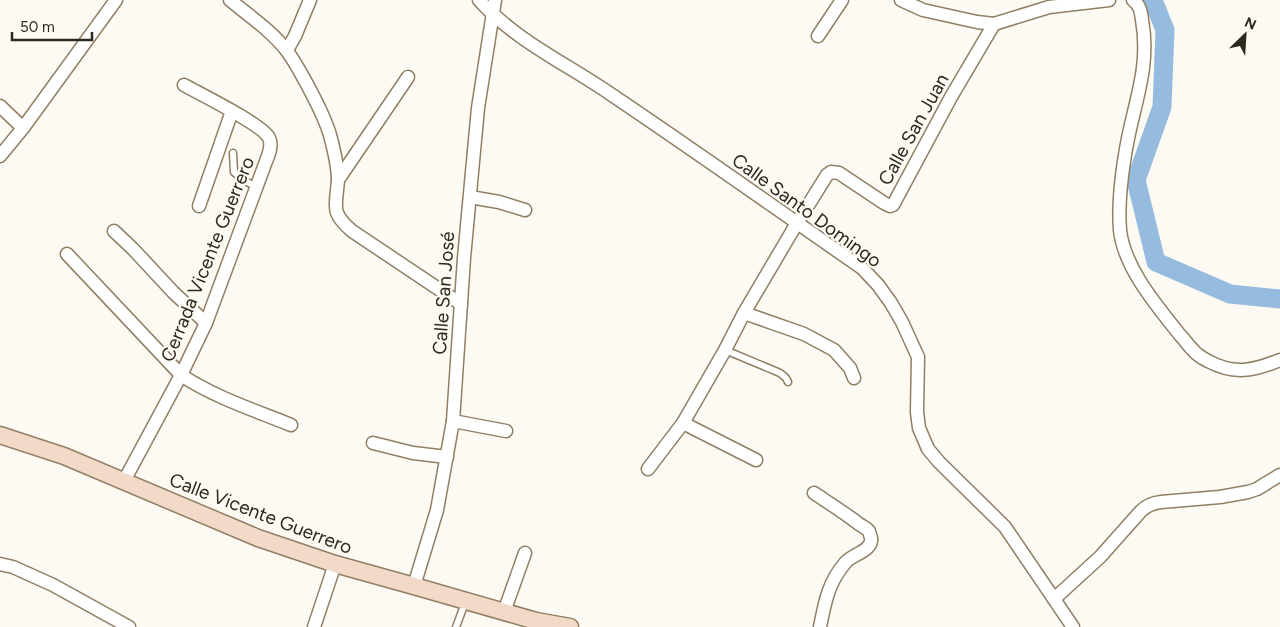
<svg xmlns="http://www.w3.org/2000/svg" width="1280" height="627" viewBox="0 0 1280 627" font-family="Figtree,sans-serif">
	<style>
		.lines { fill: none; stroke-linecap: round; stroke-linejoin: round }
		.river { stroke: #95bcde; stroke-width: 19 }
		.lane-casing { stroke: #917f64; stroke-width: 9 }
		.street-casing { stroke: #917f64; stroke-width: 15 }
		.secondary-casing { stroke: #917f64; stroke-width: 19 }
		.lane { stroke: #fff; stroke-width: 6 }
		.street { stroke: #fff; stroke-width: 12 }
		.secondary { stroke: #f2d9c8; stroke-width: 16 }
		.labels { text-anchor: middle; stroke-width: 4.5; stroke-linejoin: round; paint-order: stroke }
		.street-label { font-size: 19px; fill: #2f281d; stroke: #fdf9f3 }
	</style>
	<rect width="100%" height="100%" fill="#fdf9f3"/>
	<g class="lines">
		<path class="river" d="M1153,0l12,30 -3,77 -26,73 20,82 74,32 50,5"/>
		<g class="lane-casing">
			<g id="lane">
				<path d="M233,153l1,19 8,7 14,8"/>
				<path d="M725,350l55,23 6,5 2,4"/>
				<path d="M456,627l9,-24"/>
			</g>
		</g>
		<g class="street-casing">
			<g id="street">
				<path d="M230,0c18,15 43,32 57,51 6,8 11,17 16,26 10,18 21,38 27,58 4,15 8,31 8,45 -2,27 -8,32 14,51l109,73"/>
				<path d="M479,0c36,40 86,63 130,93 85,57 169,117 253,175l16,17 13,18 11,19 16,35 -1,55 2,16 9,21 11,13 66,65 68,100"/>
				<path d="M901,0l22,10 54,12 17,2 55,-17 60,-7"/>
				<path d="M1133,0c7,5 8,12 9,20 9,50 -10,87 -17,135 -4,24 -7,50 -5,75 4,38 37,76 60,105 4,4 8,10 12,14 4,5 10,9 16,12 26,14 45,10 72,-1"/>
				<path d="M818,36l24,-36"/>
				<path d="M287,50l8,-14 15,-36"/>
				<path d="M0,106l23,22"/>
				<path d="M0,156l23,-28 93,-128"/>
				<path d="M338,180l70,-103"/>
				<path d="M470,197l29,5 26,8"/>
				<path d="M199,206l33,-95"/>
				<path d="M114,231l19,18 40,43 33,31"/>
				<path d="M67,254l114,121c33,22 73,35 110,50"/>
				<path d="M744,313l60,21 30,16 16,18 4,10"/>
				<path d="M453,421l53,10"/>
				<path d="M683,423l73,37"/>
				<path d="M373,443l40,10 34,4"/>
				<path d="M648,469l35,-46 42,-73 19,-37 53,-90 30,-48 4,-3 8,1 45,30 6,3 3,-1 58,-108 43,-73"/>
				<path d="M124,481l57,-106 25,-52 59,-159c3,-8 8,-18 4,-26 -6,-13 -69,-44 -85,-53"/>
				<path d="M814,493c15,10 31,20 45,31 3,2 7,4 10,7 0,1 2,6 2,7 2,13 -19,16 -26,25 -17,20 -20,39 -25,64"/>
				<path d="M0,564l13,3 40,18 76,42"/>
				<path d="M414,586l23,-76 16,-89 11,-163 14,-150 17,-108"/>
				<path d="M1054,599l46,-42 41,-46c6,-6 12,-8 20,-9l59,-5 28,-5 9,-3 23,-14"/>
				<path d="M504,612l21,-59"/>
				<path d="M314,627l21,-63"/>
			</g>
		</g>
		<g class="secondary-casing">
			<path id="secondary" d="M0,435l64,21 194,82 77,26 79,22 122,35 34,6"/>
		</g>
		<use href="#lane" class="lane"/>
		<use href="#street" class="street"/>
		<use href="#secondary" class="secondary"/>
	</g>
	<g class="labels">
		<g class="street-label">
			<text transform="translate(913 129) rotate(-61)" y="7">Calle San Juan</text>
			<text transform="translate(807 210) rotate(36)" y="7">Calle Santo Domingo</text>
			<text transform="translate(207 259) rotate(-68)" y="7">Cerrada Vicente Guerrero</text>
			<text transform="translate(443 293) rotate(-86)" y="7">Calle San José</text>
			<text transform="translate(261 513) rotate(21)" y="7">Calle Vicente Guerrero</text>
		</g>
	</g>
	<g transform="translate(1245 35) rotate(25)" stroke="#fdf9f3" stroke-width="4" paint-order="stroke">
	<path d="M0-4L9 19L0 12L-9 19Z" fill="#2f281d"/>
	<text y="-8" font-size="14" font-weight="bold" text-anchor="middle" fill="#2f281d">N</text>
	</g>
	<path d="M12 32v8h80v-8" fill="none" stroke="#2f281d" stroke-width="2.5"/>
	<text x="20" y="32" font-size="15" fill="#2f281d" stroke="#fdf9f3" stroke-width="4" paint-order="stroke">50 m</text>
</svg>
